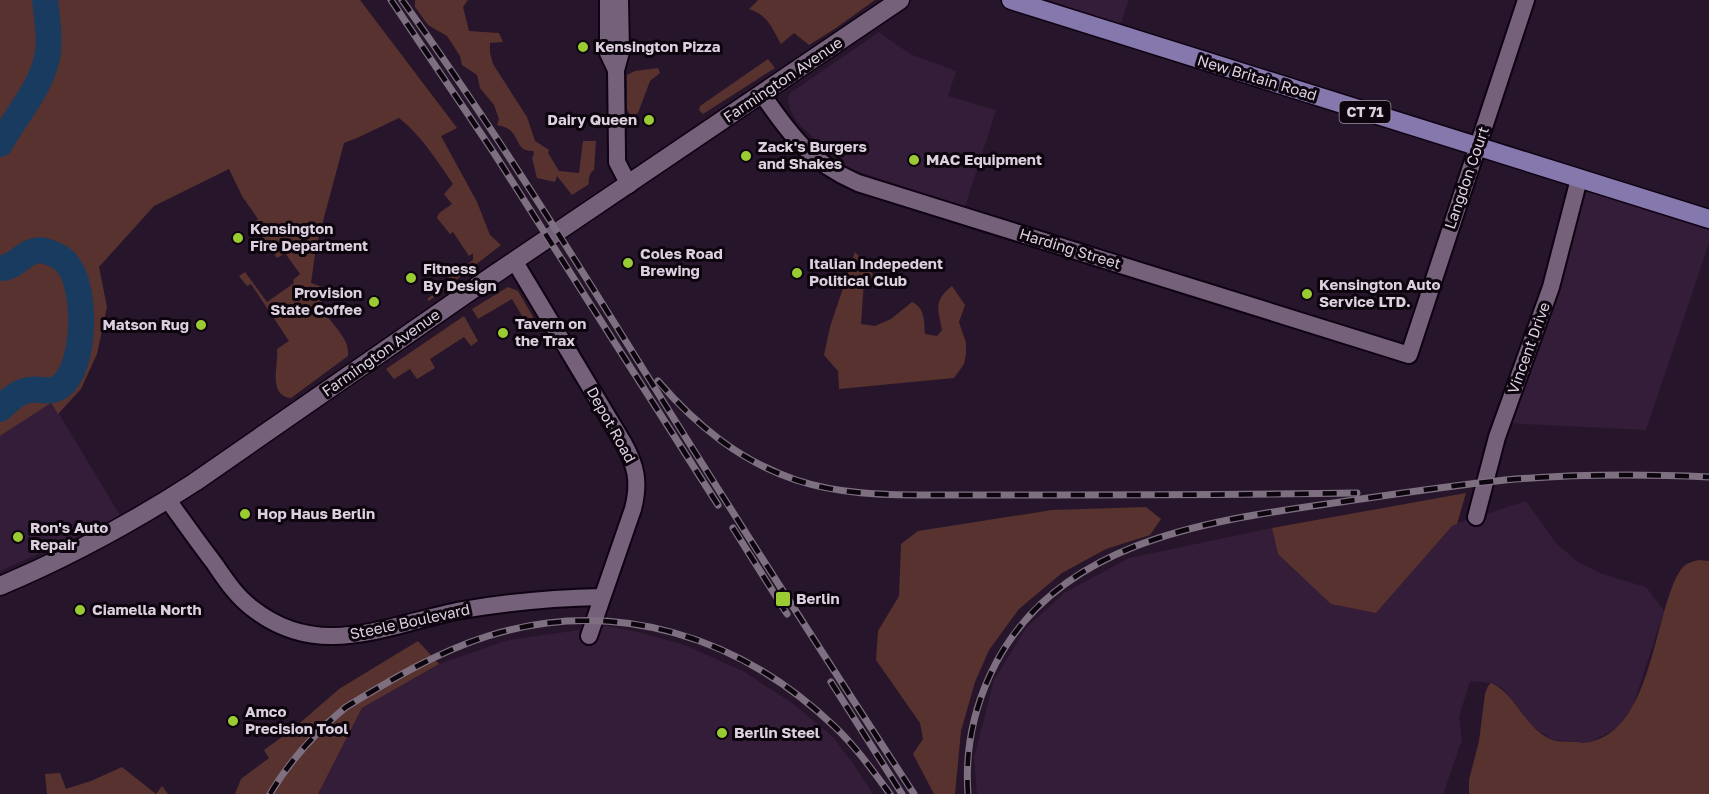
<svg xmlns="http://www.w3.org/2000/svg" width="1709" height="794" viewBox="0 0 1709 794" font-family="'Golos Text',sans-serif">
	<style>
		.built { fill: #331d38 }
		.green { fill: #58322e }
		.lines { fill: none; stroke-linecap: round; stroke-linejoin: round }
		.river { stroke: #1a3b60; stroke-width: 26 }
		.street-casing { stroke: #0f0213; stroke-width: 20 }
		.secondary-casing { stroke: #0f0213; stroke-width: 21 }
		.primary-casing { stroke: #0f0213; stroke-width: 21 }
		.street { stroke: #76617b; stroke-width: 16 }
		.secondary { stroke: #76617b; stroke-width: 18 }
		.primary { stroke: #8478ad; stroke-width: 18 }
		.rail-casing { stroke: #7e6f81; stroke-width: 7 }
		.rail { stroke: #0c050e; stroke-width: 4.5; stroke-dasharray: 14; stroke-linecap: butt }
		.poi-dot { fill: #9bcb33; stroke: #0c050e; stroke-width: 2 }
		.labels { text-anchor: middle; stroke-width: 6; stroke-linejoin: round; paint-order: stroke }
		.shield { fill: #0c050e; stroke: #9e93a0; stroke-width: 1.5 }
		.shield-label { font-size: 14px; font-weight: bold; fill: #dcd0df }
		.poi-label { font-size: 15px; font-weight: bold; fill: #dcd0df; stroke: #0c050e; text-anchor: start }
		.street-label { font-size: 15px; fill: #dcd0df; stroke: #0c050e }
	</style>
	<rect width="100%" height="100%" fill="#27162b"/>
	<g class="built">
		<path d="M1049,0h80l-9,25z"/>
		<path d="M879,32l31,22 46,17 -8,25 48,14 -31,97 -121,-40 -47,-45 -7,-13 -2,-8 1,-7z"/>
		<path d="M1587,190l122,39v14l-63,187 -140,-7 47,-130z"/>
		<path d="M52,402l69,115 -121,54v-135z"/>
		<path d="M1526,501l30,42 22,19 24,12 44,13 18,24 -31,95 -16,22 -28,15 -36,-3 -21,-14 -30,-38 -11,-5 -21,-2 -11,36 3,23 -19,54h-466l-3,-36 20,-78 32,-52 38,-35 65,-35 143,-30 6,26 98,59 76,-88z"/>
		<path d="M608,626l29,6 45,12 61,27 49,32 40,33 22,29 19,29h-555l44,-86 77,-44 69,-24z"/>
	</g>
	<g class="green">
		<path d="M0,0h360l97,128 -16,8 36,66 13,33 11,10 -72,56 -2,-2 15,-11 3,-8 28,-20v-7l-4,3 -16,-24 -3,2 -13,-16 2,-5 13,-9 -8,-10 9,-10c-16,-23 -31,-48 -54,-66l-42,20 -13,5 -28,104 -5,36 11,4c-1,9 -1,17 3,25 8,15 25,26 23,44l-57,42c-24,-3 -12,-33 -14,-49l12,-8 -38,-57 -4,2 -8,-10 6,-4 22,30 27,-19 -1,-3 7,-6 -15,-21 -8,5 -24,-35 5,-4 -16,-23 -13,-27 -75,37 -55,61 8,40 -10,47 -16,35 -23,25 -7,-11 -51,33z"/>
		<path d="M415,0h53l-5,7 6,24 30,2 4,9 -13,1v10l3,11 34,53 8,24 14,9 -1,3 11,18 20,2 4,-32h13l-2,29c-4,2 -6,9 -5,14l-17,11 -15,-19 -2,6 -18,-4 -5,-20 2,-4 -1,-3c-16,0 -13,-11 -22,-20 -4,-4 -9,-5 -14,-6l2,-6 -5,-14 -14,-17 -3,-13 -15,-10 -2,-9 -13,-20 -19,-11 -13,-18z"/>
		<path d="M758,0h117l-39,28 -27,17 -15,-12 -13,11c-10,-17 -12,-28 -32,-35z"/>
		<path d="M768,59l7,9 -72,46 -4,-4 1,-4z"/>
		<path d="M658,68l2,5 -10,8 -12,32 -5,3 -3,-1 -3,-6v-34l8,-4z"/>
		<path d="M855,252l9,10 12,17 -12,2 -3,43 14,2 16,-7 21,-17c13,6 12,18 13,32l12,2 5,-6c-4,-21 -9,-29 10,-44l13,19 -6,17 7,21v11l-2,10 -10,14 -115,11 -1,-18 -14,-16 6,-28z"/>
		<path d="M508,287l10,4 18,31 1,5 -6,4 -19,-32 -34,20 -6,-10z"/>
		<path d="M464,316l14,25 -7,5 -7,-9 -34,22 5,9 -18,11 -7,-10 -16,10 -8,-10z"/>
		<path d="M1466,493l-9,31 -5,2 -76,87 -45,-9 -53,-50 -6,-26z"/>
		<path d="M1146,507l15,12 -11,16 -44,14 -44,24 -43,36 -30,41 -14,32 -14,49 -6,63h-21l-21,-40 10,-15 -3,-16 -44,-63 2,-29 21,-35 2,-52 17,-13 134,-21z"/>
		<path d="M1699,560l10,1v233h-240v-14l10,-39 6,-47 3,-8 3,-3c24,10 33,44 59,56 8,4 18,2 27,3 8,2 14,0 22,-3 46,-18 55,-101 70,-143 3,-9 7,-21 14,-29 4,-4 10,-6 16,-7z"/>
		<path d="M418,641l21,23 -77,44 -44,86h-83l6,-15 28,-21 -5,-8 29,-21 46,-40z"/>
		<path d="M122,767l34,27 6,-8 6,8h-121l-2,-20 15,-1 6,16 25,-8z"/>
	</g>
	<g class="lines">
		<g class="river">
			<path d="M0,144c16,-28 44,-60 48,-92 2,-17 -1,-35 -3,-52"/>
			<path d="M0,268c17,1 26,-22 45,-17 8,2 18,7 23,14 19,24 18,101 -7,121 -11,8 -19,2 -31,4 -12,1 -22,11 -30,19"/>
		</g>
		<g class="street-casing">
			<g id="street">
				<path d="M608,0v53l8,17"/>
				<path d="M620,0l1,52 -5,18 1,83v9l12,23"/>
				<path d="M762,94c29,42 48,68 96,89l551,172 117,-355"/>
				<path d="M515,262l108,180c13,23 17,40 10,67l-44,127"/>
				<path d="M168,500c15,21 30,42 46,63 11,16 22,33 38,45 68,54 136,16 210,2 46,-8 93,-12 140,-13"/>
				<path d="M1476,517l21,-80 54,-150 28,-108"/>
			</g>
		</g>
		<g class="secondary-casing">
			<path id="secondary" d="M0,586c69,-29 133,-64 195,-104l297,-206 408,-276"/>
		</g>
		<g class="primary-casing">
			<path id="primary" d="M1011,0l698,219"/>
		</g>
		<use href="#street" class="street"/>
		<use href="#secondary" class="secondary"/>
		<use href="#primary" class="primary"/>
		<g class="rail-casing">
			<g id="rail">
				<path d="M391,0l103,153 224,352"/>
				<path d="M402,0c96,134 182,274 269,414 80,128 161,254 243,380"/>
				<path d="M658,381c39,45 82,80 138,99 43,14 86,15 130,15 31,0 61,0 91,0 114,0 227,0 340,-2"/>
				<path d="M733,528l54,86"/>
				<path d="M831,682l71,112"/>
				<path d="M270,794c20,-34 46,-62 76,-87 45,-27 91,-55 142,-71 127,-40 253,1 347,91 21,20 38,44 55,67"/>
				<path d="M968,794c-3,-41 5,-82 22,-119 65,-142 235,-156 371,-176 48,-7 96,-14 144,-19 68,-6 136,-6 204,-3"/>
			</g>
		</g>
		<use href="#rail" class="rail"/>
	</g>
	<g class="poi-dot">
		<circle cx="583" cy="47" r="6"/>
		<circle cx="649" cy="120" r="6"/>
		<circle cx="746" cy="156" r="6"/>
		<circle cx="914" cy="160" r="6"/>
		<circle cx="238" cy="238" r="6"/>
		<circle cx="628" cy="263" r="6"/>
		<circle cx="797" cy="273" r="6"/>
		<circle cx="411" cy="278" r="6"/>
		<circle cx="1307" cy="294" r="6"/>
		<circle cx="374" cy="302" r="6"/>
		<circle cx="201" cy="325" r="6"/>
		<circle cx="503" cy="333" r="6"/>
		<circle cx="245" cy="514" r="6"/>
		<circle cx="18" cy="537" r="6"/>
		<rect x="775" y="591" width="16" height="16" rx="3"/>
		<circle cx="80" cy="610" r="6"/>
		<circle cx="233" cy="721" r="6"/>
		<circle cx="722" cy="733" r="6"/>
	</g>
	<g class="labels">
		<rect class="shield" x="1339.5" y="101" width="51" height="22" rx="4.5"/>
		<g class="shield-label">
			<text x="1365" y="117">CT 71</text>
		</g>
		<g class="poi-label">
			<text x="595" y="52">Kensington Pizza</text>
			<text x="637" y="125" text-anchor="end">Dairy Queen</text>
			<text x="758" y="152">Zack's Burgers<tspan x="758" dy="17">and Shakes</tspan></text>
			<text x="926" y="165">MAC Equipment</text>
			<text x="250" y="234">Kensington<tspan x="250" dy="17">Fire Department</tspan></text>
			<text x="640" y="259">Coles Road<tspan x="640" dy="17">Brewing</tspan></text>
			<text x="809" y="269">Italian Indepedent<tspan x="809" dy="17">Political Club</tspan></text>
			<text x="423" y="274">Fitness<tspan x="423" dy="17">By Design</tspan></text>
			<text x="1319" y="290">Kensington Auto<tspan x="1319" dy="17">Service LTD.</tspan></text>
			<text x="362" y="298" text-anchor="end">Provision<tspan x="362" dy="17">State Coffee</tspan></text>
			<text x="515" y="329">Tavern on<tspan x="515" dy="17">the Trax</tspan></text>
			<text x="189" y="330" text-anchor="end">Matson Rug</text>
			<text x="257" y="519">Hop Haus Berlin</text>
			<text x="30" y="533">Ron's Auto<tspan x="30" dy="17">Repair</tspan></text>
			<text x="796" y="604">Berlin</text>
			<text x="92" y="615">Ciamella North</text>
			<text x="245" y="717">Amco<tspan x="245" dy="17">Precision Tool</tspan></text>
			<text x="734" y="738">Berlin Steel</text>
		</g>
		<g class="street-label">
			<text transform="translate(1257 78) rotate(17)" y="5">New Britain Road</text>
			<text transform="translate(783 80) rotate(-34)" y="5">Farmington Avenue</text>
			<text transform="translate(1467 178) rotate(-71)" y="5">Langdon Court</text>
			<text transform="translate(1070 249) rotate(17)" y="5">Harding Street</text>
			<text transform="translate(1529 348) rotate(-70)" y="5">Vincent Drive</text>
			<text transform="translate(381 353) rotate(-35)" y="5">Farmington Avenue</text>
			<text transform="translate(611 425) rotate(61)" y="5">Depot Road</text>
			<text transform="translate(410 622) rotate(-12)" y="5">Steele Boulevard</text>
		</g>
	</g>
</svg>
